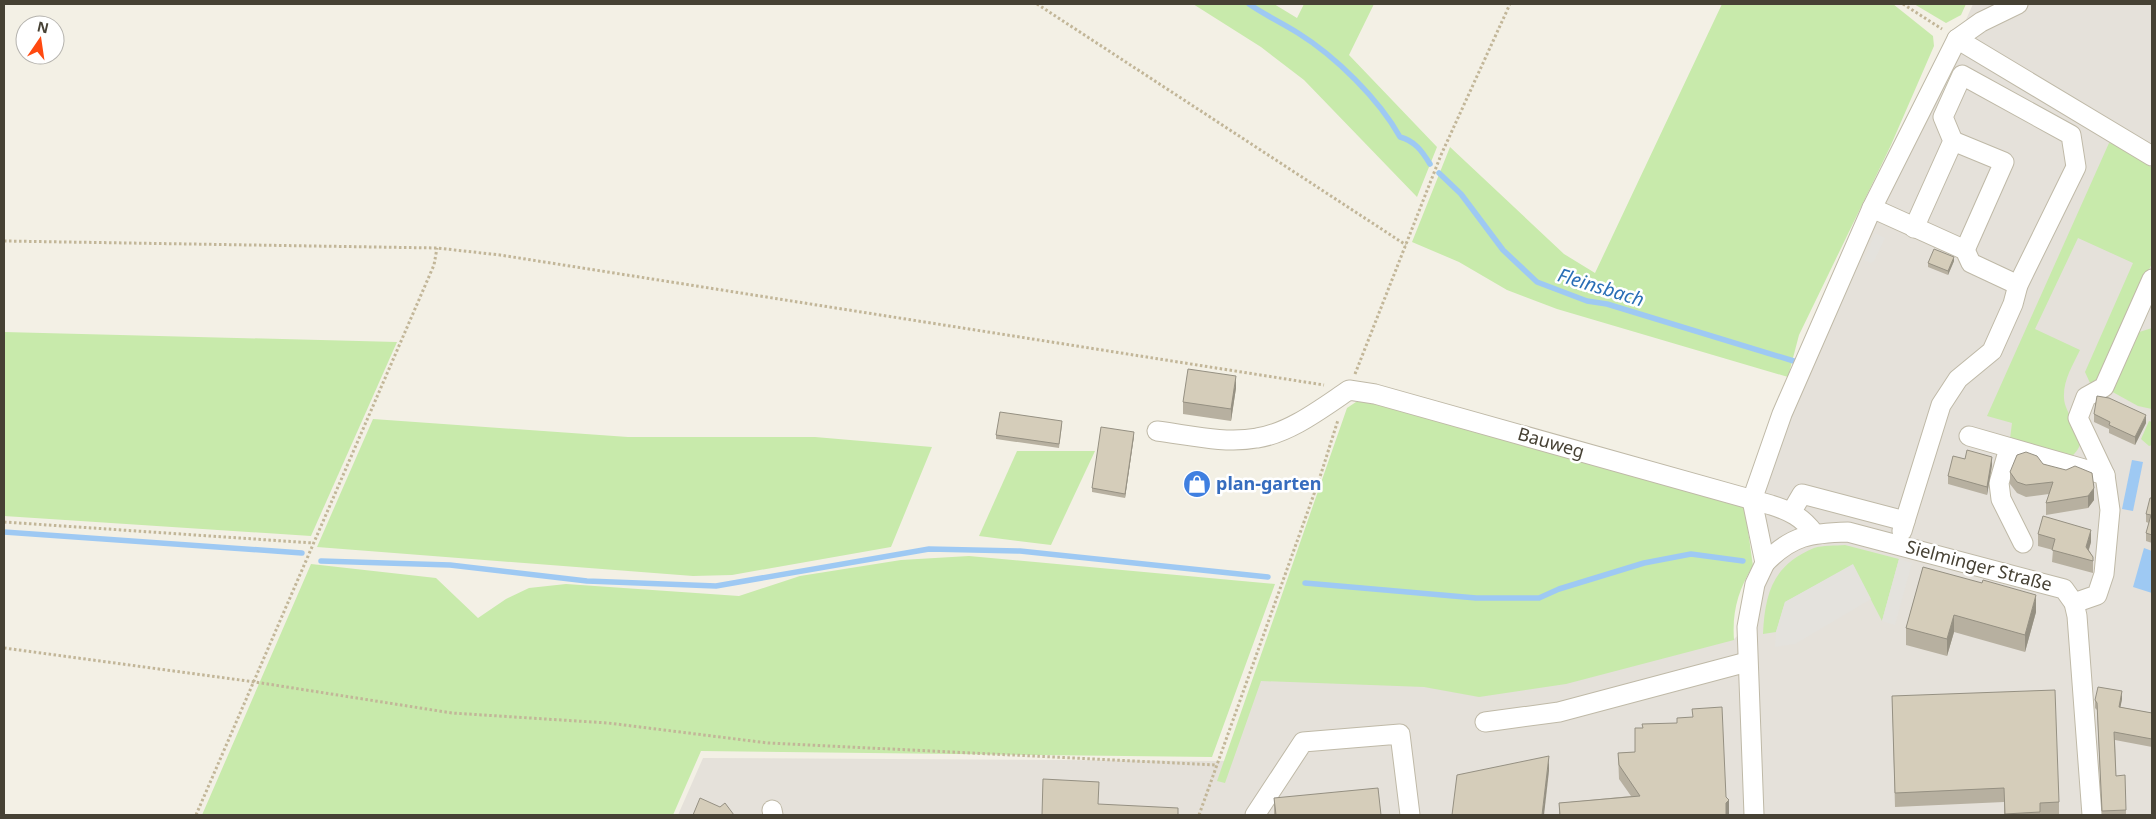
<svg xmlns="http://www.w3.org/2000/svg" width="2156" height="819" viewBox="0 0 2156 819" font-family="'Noto Sans',sans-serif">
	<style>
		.industrial { fill: #e5e1da }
		.green { fill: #c8eaab }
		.parking { fill: #e4e2dd }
		.water { fill: #9ec9f3 }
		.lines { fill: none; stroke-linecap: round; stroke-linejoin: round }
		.stream { stroke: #9ec9f3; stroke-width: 5.5 }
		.minor-casing { stroke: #bfb9a7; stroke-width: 21 }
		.path { stroke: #c2b698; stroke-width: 3; stroke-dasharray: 2.5 2.5; stroke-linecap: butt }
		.minor { stroke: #fff; stroke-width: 19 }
		.wall { fill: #b7b0a0 }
		.shaded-wall { fill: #959082 }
		.building { fill: #d5cdba; stroke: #959082 }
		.labels { text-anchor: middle; stroke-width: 5; stroke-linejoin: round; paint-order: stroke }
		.street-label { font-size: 18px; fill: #464134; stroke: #fff }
		.shop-label { font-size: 18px; font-weight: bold; fill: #366cbe; stroke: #fff; text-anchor: start }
		.water-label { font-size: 19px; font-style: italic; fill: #296eb6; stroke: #fff }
	</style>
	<rect width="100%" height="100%" fill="#f3f0e5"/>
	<path class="industrial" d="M1973,4h179v811h-1474l25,-57 526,3 28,-84 310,6 167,-44 13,-12 18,-64 -13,-63z"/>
	<g class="green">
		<path d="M1193,4h81l23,14 7,-14h70l-25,51 88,92 -20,50 -113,-117 -43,-33z"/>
		<path d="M1722,4h171l40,32 1,10 -43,99 -92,190 -11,42 -231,-68 -50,-19 -48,-28 -47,-20 38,-95 114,107 31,19z"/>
		<path d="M1914,4h52l-5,11 -15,8z"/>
		<path d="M2109,143l12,2 31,23v95l-52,115 -10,5 -5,-11 48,-109 -55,-25 -43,91 45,21c-7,15 -17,30 -16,48 1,22 31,37 8,58l-62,-17 2,-16 -25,-7z"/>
		<path d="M2152,328v81l-14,-3 -29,-16 24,-56z"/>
		<path d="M4,332l393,10 -86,194 -307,-20z"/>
		<path d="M1373,398l371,104 9,64c-15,24 -21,46 -19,74l-168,44 -87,13 -55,-10 -163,-6 -36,102 -8,-2 130,-373 12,-8z"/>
		<path d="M373,419l255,18h187l117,10 -41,100 -159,28 -39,1 -376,-29z"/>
		<path d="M2149,421l3,1v23l-3,1 -8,-7z"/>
		<path d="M1017,451h78l-44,94 -72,-9z"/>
		<path d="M1845,545l54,14 -17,62 -29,-56 -68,37 -9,30 -13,2c2,-41 10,-69 51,-86 9,-3 21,-2 31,-3z"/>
		<path d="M969,556l306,28 -63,173 -511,-6 -28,64h-471l109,-251 125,14 42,40 28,-19 23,-11 37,-4 173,12 61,-20 101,-16z"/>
	</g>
	<g class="parking">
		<path d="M1875,233l10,5 -11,23 -3,2 -7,-3z"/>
		<path d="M1899,559l13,4 -17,62 -13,-4z"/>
		<path d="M1853,564l18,35 -76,45 -20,3 1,-15 9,-30z"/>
	</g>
	<g class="water">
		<path d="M2132,460l11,2 -10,49 -11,-2z"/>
		<path d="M2144,548l8,3v42l-19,-6z"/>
	</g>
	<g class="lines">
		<g class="stream">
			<path d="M1249,4c16,11 33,19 49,29 37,23 81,66 102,104 15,4 22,14 30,27"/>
			<path d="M1439,173l22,21 42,56 34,32 50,19 20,3 190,58"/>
			<path d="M4,532l298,21"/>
			<path d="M321,561l129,4 137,16 129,5 213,-37 91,2 248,26"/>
			<path d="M1305,583l171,15h63l20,-9 85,-26 47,-9 52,7"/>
		</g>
		<g class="minor-casing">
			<g id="minor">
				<path d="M1957,39l195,117"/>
				<path d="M1953,141l51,21 -39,88"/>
				<path d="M1872,208l93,42 6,13 47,22"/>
				<path d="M1157,431c32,4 68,13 100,7 33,-5 65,-30 92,-48l26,4 396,111c19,6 31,12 43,28"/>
				<path d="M1969,436l136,39"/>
				<path d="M2009,448l-10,35 2,16 22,44"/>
				<path d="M1752,500l30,-86 90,-206 85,-169 24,-17 37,-18"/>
				<path d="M1752,500l13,63 -10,21 -8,43 7,188"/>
				<path d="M1792,511l10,-17 103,27 -3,10"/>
				<path d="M1905,521l36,-116 17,-26 34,-28 21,-47 5,-19 58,-118 -5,-32 -109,-60 -19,42 10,24 -39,87"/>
				<path d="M1765,563c27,-28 46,-30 83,-31l216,57 10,14 3,13 15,199"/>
				<path d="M2074,603l23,-8 7,-21 6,-64 -5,-35 -27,-57 8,-21 18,-10 48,-108"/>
				<path d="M1485,722l74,-10 188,-50"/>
				<path d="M772,810l1,5"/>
				<path d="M1255,815l48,-73 97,-8 10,81"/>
			</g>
		</g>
		<g class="path">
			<path d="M1037,4l369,241"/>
			<path d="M1903,4l39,25"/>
			<path d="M4,241l433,7 63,7 824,130"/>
			<path d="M1355,374l86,-219 69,-151"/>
			<path d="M4,522l309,21"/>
			<path d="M4,648l251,34 197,31 156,10 160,20 448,22"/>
			<path d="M196,815l238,-550 3,-17"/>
			<path d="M1199,815l120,-335 19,-60"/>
		</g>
		<use href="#minor" class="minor"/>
	</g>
	<g class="wall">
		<path d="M1954,261l-6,14 -20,-8v-4z"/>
		<path d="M1236,388l-5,33 -48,-7v-12z"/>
		<path d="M2094,414l52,9 -11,22 -26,-12v-4l-15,-7z"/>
		<path d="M1062,425l-3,23 -63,-9v-4z"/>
		<path d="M1134,436l-9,62 -33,-6v-4z"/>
		<path d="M2043,464l51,36 -6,8 -42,7v-12l3,-9 -23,3 -9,-4 -7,-9v-12z"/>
		<path d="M1992,465l-5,30 -39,-11v-8z"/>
		<path d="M2152,498v45l-6,-2v-8l3,-10 -3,-1v-8z"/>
		<path d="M2038,534l53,8 -2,8 4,7v16l-41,-11 1,-12 -15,-4z"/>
		<path d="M1923,567l113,45 -11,40 -71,-20 -7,24 -41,-11v-17z"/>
		<path d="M1892,696l167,106v13h-55v-13l-109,5z"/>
		<path d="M2122,699l-2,8 32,6v34l-37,-7 1,36 10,34v5h-24l-5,-105 -2,-2v-8z"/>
		<path d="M1635,752l91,45 3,17 -1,1h-169v-12l72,-7 -12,-17 -1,-26z"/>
		<path d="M1274,798l107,17h-107z"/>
	</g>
	<g class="shaded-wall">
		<path d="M1954,257v4l-6,14v-4z"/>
		<path d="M1236,376v12l-5,33v-12z"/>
		<path d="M2146,415v8l-11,22v-8z"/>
		<path d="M1134,432v4l-9,62v-4z"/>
		<path d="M1992,457v8l-5,30v-8z"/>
		<path d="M2094,488v12l-6,8v-12z"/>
		<path d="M2091,530v12l-5,16v-11z"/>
		<path d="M2036,595v17l-11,40v-17z"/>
		<path d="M1954,615v17l-7,24v-17z"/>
		<path d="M2122,691v8l-3,16v-8z"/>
		<path d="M1549,756v15l-5,44h-2z"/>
		<path d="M1729,800v14l-1,1h-2v-12z"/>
	</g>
	<g class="building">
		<path d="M1934,249l20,8 -6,14 -20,-8z"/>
		<path d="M1188,369l48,7 -5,33 -48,-7z"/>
		<path d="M2097,396l12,2 37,17 -11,22 -26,-12 1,-3 -16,-8z"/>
		<path d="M1000,412l62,9 -3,23 -63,-9z"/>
		<path d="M1101,427l33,5 -9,62 -33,-6z"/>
		<path d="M1967,450l25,7 -5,30 -39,-11 5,-20 12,3z"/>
		<path d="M2026,452l11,4 6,8 23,6 9,-4 17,7 2,15 -6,8 -42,7 7,-21 -27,3 -9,-3 -7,-10 7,-17z"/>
		<path d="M2150,498h2v37l-6,-2 5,-18 -5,-1z"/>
		<path d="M2043,516l48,14 -5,17 7,10v4l-41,-11 3,-11 -17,-5z"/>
		<path d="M1923,567l59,16 1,-3 53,15 -11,40 -71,-20 -7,24 -41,-11z"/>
		<path d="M2098,687l24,4 -3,16 33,6v26l-38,-7 2,44 9,-1 1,35 -24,1 -5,-108 -2,-3z"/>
		<path d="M2055,690l4,112 -19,1v9l-35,2 -1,-26 -109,5 -3,-97z"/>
		<path d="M1722,707l4,90 3,3 -3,3v12h-166l-1,-12 81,-7 -21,-31 -1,-12 17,-1v-24h8l-1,-4 35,-1v-5l16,-1 -1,-8z"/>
		<path d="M1549,756l-7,59h-90l5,-40z"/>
		<path d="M1043,779l56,3 -1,22 80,4v7h-136z"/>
		<path d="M1378,788l3,27h-105l-2,-17z"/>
		<path d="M700,798l20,9 5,-4 9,12h-41z"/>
	</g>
	<defs>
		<g id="shop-disc" transform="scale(1.4375)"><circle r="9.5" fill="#3f7fe0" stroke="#fff"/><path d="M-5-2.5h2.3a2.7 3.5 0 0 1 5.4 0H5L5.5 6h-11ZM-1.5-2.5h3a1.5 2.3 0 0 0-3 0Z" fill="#fff"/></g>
	</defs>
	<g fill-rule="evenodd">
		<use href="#shop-disc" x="1197" y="484"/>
	</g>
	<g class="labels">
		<g class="street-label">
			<text transform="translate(1551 443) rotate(16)" y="6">Bauweg</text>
			<text transform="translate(1979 566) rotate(15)" y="6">Sielminger Straße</text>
		</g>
		<g class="shop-label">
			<text x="1216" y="490">plan-garten</text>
		</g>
		<g class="water-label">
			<text transform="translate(1601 287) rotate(17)" y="7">Fleinsbach</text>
		</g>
	</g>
	<rect width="2156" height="819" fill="none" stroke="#464134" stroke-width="10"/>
	<g transform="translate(40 40) rotate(13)"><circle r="24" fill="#ffffff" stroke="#b5b3ae"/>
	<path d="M0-4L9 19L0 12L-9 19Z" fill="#ff4910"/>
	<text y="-8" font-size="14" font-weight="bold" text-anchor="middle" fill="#464134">N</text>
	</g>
</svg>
